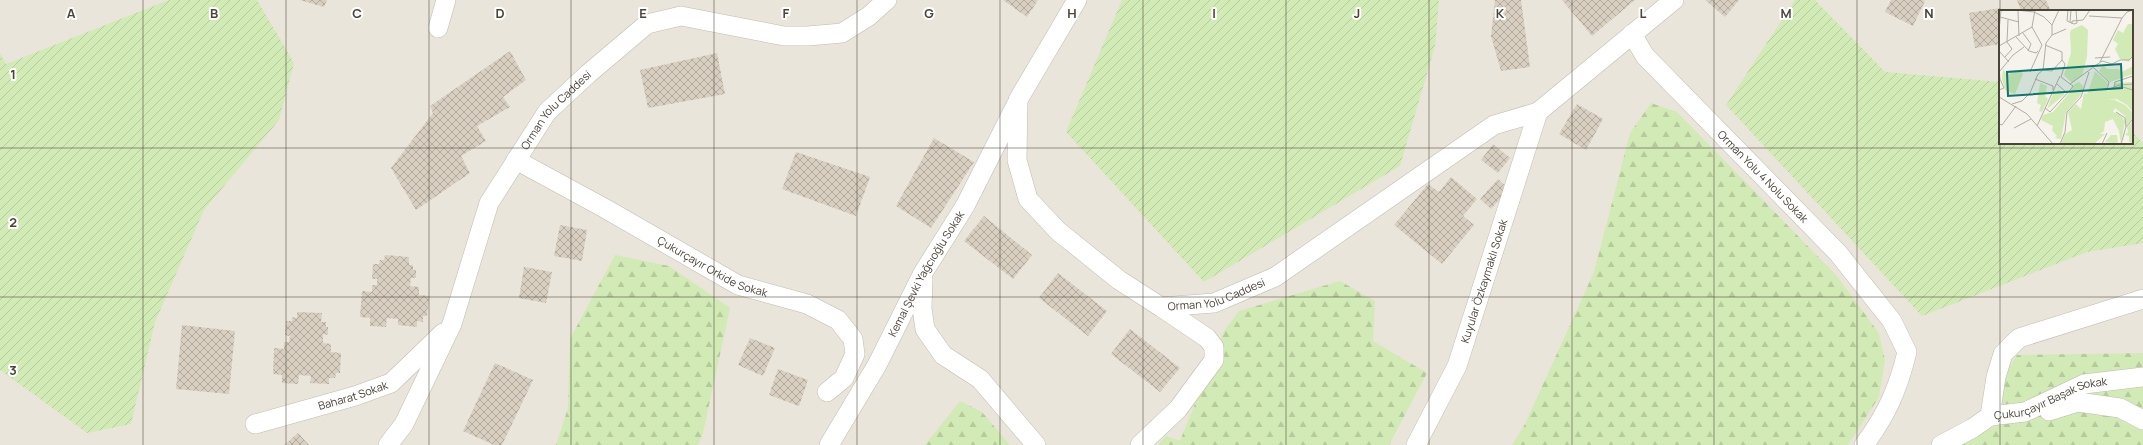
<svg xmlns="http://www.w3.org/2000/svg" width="2143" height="445" viewBox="0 0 2143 445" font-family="Manrope,sans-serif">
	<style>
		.residential { fill: #eae5da; fill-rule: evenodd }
		.forest { fill: url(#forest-firs) }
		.garden { fill: url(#garden-furrows) }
		.building { fill: url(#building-cross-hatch) }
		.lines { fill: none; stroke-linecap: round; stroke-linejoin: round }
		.minor-casing { stroke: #c2bbae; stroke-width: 20 }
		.minor { stroke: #fff; stroke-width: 19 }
		.grid { fill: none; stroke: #4b4439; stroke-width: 1; stroke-opacity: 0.55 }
		.labels { text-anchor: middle; stroke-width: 4; stroke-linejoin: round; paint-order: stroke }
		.street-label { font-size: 11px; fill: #4b4439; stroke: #fff }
		.inset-road { fill: none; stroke: #b2ada4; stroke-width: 1 }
		.view { fill: #0f766e; fill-opacity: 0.15; stroke: #0f766e; stroke-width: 2 }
		.inset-edge { fill: none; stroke: #4b4439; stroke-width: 2 }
		.grid-label { font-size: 13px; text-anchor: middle; font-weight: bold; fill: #4b4439; stroke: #fff; stroke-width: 4; stroke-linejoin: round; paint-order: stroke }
	</style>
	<defs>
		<pattern id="forest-firs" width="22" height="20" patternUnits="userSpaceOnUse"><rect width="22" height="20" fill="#d2eab5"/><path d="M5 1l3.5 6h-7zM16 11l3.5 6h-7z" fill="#b6ca9c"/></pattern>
		<pattern id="garden-furrows" width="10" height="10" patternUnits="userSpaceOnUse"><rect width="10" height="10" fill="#d2eab5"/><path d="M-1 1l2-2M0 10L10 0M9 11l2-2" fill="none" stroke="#b6ca9c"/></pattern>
		<pattern id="building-cross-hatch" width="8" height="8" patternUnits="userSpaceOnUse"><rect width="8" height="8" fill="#d8cfc1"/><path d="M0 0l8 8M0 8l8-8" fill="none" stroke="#b1aa9e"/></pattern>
	</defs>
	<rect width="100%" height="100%" fill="#f6f3ec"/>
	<path class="residential" d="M0,0h2143v445h-2143zM2000,11h132v132h-132z"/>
	<g class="forest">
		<path d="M1651,103l26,9 159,163 43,58 6,27 -6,37 -31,48h-336l13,-21 69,-152 36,-139z"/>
		<path d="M615,255l54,11 61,42 -27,125 -5,12h-142l12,-37 2,-69z"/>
		<path d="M1340,281l35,20 -2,40 54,32 -38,72h-231l8,-9 14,5 44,-110 15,-20z"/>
		<path d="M2143,353v92h-186l39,-19 10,-53 11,-18z"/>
		<path d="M960,401l22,11 28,33h-85z"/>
	</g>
	<g class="garden">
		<path d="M169,0h88l37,63 -15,57 -75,90 -49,112 -24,102 -44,9 -87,-63v-317l6,11z"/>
		<path d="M1122,0h317l-4,46 -35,120 -196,116 -138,-150z"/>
		<path d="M1795,0h20l70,72 115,10v61h132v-11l11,11v100l-56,9 -165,64 -196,-211z"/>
	</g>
	<g class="building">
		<path d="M300,0h27l-3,7z"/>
		<path d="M1003,0h35l-11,17z"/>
		<path d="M1495,0h26l9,67 -29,4 -10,-35z"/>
		<path d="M1562,0h73l-43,36z"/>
		<path d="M1705,0h34l-14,17z"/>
		<path d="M1891,0h32l2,1 -12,25 -28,-14z"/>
		<path d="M2017,0h29l4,9 -5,2h-24z"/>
		<path d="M2000,8v36l-25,4 -6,-35z"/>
		<path d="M510,51l16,29 -23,17 7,10 -33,19 9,15 -25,15 9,17 -54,37 -25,-42 42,-55 -3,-7z"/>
		<path d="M717,53l8,41 -77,14 -8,-38z"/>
		<path d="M1577,104l26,15 -17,31 -27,-16z"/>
		<path d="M934,138l40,24 -43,66 -35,-22z"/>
		<path d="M1493,144l17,14 -12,15 -17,-13z"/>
		<path d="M796,152l74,25 -14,39 -74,-27z"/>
		<path d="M1451,177l26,22 -14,17 11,9 -32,39 -48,-39 34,-41 11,8z"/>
		<path d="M1498,179l11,10 -18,20 -11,-10z"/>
		<path d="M984,216l48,39 -19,24 -49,-38z"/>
		<path d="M560,225l27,5 -5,31 -28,-5z"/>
		<path d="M385,255l24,2v8h4v5h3v8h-5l-1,8 9,1v8l10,1 -2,20h-4v6l-6,-1v6l-19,-2v-6l-11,-1 -1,9 -16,-1v-8l-10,-1 2,-26 10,1v-7h5v-6h-5l1,-15h6l1,-4h4z"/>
		<path d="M524,267l28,5 -6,31 -27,-5z"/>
		<path d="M1058,273l49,38 -19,25 -49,-38z"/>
		<path d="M297,312l25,1 -1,9h5v5h2v8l-5,-1v9l8,1v8l10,1 -1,20h-4l-1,5h-6v6l-19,-1 1,-7 -12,-1 -1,9 -16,-1v-8l-9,-1 1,-26 10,1v-7h5l1,-6 -5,-1 1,-14h6v-4l5,1z"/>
		<path d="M182,325l53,6 -6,63 -53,-5z"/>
		<path d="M1130,329l50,39 -20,24 -49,-38z"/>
		<path d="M750,338l25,10 -12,28 -25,-11z"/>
		<path d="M495,363l38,17 -31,65h-8l-31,-14z"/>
		<path d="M778,369l30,11 -9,26 -30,-11z"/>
		<path d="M298,433l11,12h-25z"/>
	</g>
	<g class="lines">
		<g class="minor-casing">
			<g id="minor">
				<path id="s1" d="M1077,0l-59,100 -1,60 11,39 30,32 61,49 42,27 53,-4 61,-26 219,-152 44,-13 136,-112"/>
				<path d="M438,28l8,-28"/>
				<path id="s2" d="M1632,34l13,22 193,197 54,68 15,31c-9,37 -20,62 -43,93"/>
				<path id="s3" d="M516,160l90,49 132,76 69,19 31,16 15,19 2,15 -11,24 -17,14"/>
				<path d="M923,279l-1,29 3,21 18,26 37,24 56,66"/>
				<path d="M2049,411l29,-9 42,6 23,12"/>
				<path d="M1990,416l6,-39 7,-23 16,-16 124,-39"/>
				<path id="s4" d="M255,424l100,-28 36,-13 52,-50"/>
				<path id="s5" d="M388,445l16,-21 48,-100 37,-121 58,-91 41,-38 59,-50 34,-8 103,20h24l34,-3 27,-17 18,-16"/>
				<path id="s6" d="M829,445l48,-80 46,-92 42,-67 51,-101"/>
				<path d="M1140,445l38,-36 36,-49v-13l-7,-9 -46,-31"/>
				<path id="s7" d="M1416,445l41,-79 81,-254"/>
				<path id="s8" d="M1941,445l32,-17 17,-12 35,-4 59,-28 59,-7"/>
			</g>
		</g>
		<use href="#minor" class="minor"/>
	</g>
	<path class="grid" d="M143,0v445M286,0v445M429,0v445M571,0v445M714,0v445M857,0v445M1000,0v445M1143,0v445M1286,0v445M1429,0v445M1572,0v445M1714,0v445M1857,0v445M2000,0v11M2000,143v302M0,148h2143M0,297h2143"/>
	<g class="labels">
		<g class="street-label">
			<text dy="4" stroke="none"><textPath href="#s5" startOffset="379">Orman Yolu Caddesi</textPath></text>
			<text dy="4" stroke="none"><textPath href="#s2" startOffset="194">Orman Yolu 4 Nolu Sokak</textPath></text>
			<text dy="4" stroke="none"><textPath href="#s3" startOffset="224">Çukurçayır Orkide Sokak</textPath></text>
			<text dy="4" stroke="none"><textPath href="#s6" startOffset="197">Kemal Şevki Yağcıoğlu Sokak</textPath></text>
			<text dy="4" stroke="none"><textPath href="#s7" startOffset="178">Kuyular Özkaymaklı Sokak</textPath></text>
			<text dy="4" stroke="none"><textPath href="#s1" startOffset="446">Orman Yolu Caddesi</textPath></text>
			<text dy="4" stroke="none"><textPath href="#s4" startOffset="102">Baharat Sokak</textPath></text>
			<text dy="4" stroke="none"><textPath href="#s8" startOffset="121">Çukurçayır Başak Sokak</textPath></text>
		</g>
	</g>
	<g transform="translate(1999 10)">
		<rect width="134" height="134" fill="#f6f3ec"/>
		<path d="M96,61l13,12 -1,9 7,-5 1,-4 18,-1v30l-6,-7 -10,-6 -10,1h8l10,5 8,8v5l-7,8 -1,-10 -10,-8 -2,4 6,2 6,7 -4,23 -2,-13 -6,-12 -8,3 -1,9 -4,3h5l-11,10h-33l4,-10 7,-4 -4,-18 8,-8 5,5 3,-16 3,1 2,-5zM80,72l5,5 -4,9 -14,16 -5,27 -6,-1 2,-2 -5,-6 1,-4 -12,-6 2,-5 10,-3 18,-21 3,-7zM41,73l7,3 -2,10 3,3 -6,13 -3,-1 2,-6 -4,-2zM60,80l6,4 -18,15 6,-15zM134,111v22l-4,-1v-6l-4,-1 3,-3 -1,-5zM112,125h6l1,9 -13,-2z" fill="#d2eab5"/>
		<path d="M129,14h5v32l-4,6 -9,-3 -5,-10 3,-5 -5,-4 5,-10 5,3zM83,15l6,5 -1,27 -5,19 -10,7 -8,-8 7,-22 -1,-20 1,-3zM104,55l4,4h11l4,3 11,-6v8l-23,8 -11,-11zM4,59l4,6 13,-5 3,4 -8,20 -10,-4 -3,-11z" fill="#d2eab5"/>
		<path class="inset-road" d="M17,0l18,2 10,5 8,8v10M69,0l-1,11 7,3 3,-1 -1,-13M19,1l1,25M90,6l33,2M1,7l19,5M71,12l1,-12M73,14v-3l11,-1 7,-10M53,15l7,-15M0,21l2,-21M24,23l8,11 -3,7M17,27l13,14 7,2 2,-2M46,35l17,7v8M0,36l33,-19M0,41l10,11M6,47l7,-8 -5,-7 1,-22M96,48l15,-1M63,50l3,4 -4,13 9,7 32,-23 10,3 8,-4h9l4,-4M101,52l22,-44 5,-6 6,-2M0,57l1,12 4,9 -5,2M95,58l15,14 -2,8 12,-5 14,-1M44,60l3,-27 6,-8 14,-6M1,61l13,-16 11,-8M31,62l12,-27 -10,-18 3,-17M36,69l18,7v4M58,74l10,9M120,76l14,4M115,77l1,-5 18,-6M0,87l28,17 26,30M13,94l10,-3 8,-8 8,-19 5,-4 9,1 10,-11M46,98l5,4 21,-23 2,-3 -3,-2M117,102l9,6 1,9M0,114l3,1 14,-19M38,116l23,-50M15,118l17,-9M61,134l5,-12 2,-20 14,-15 8,-25M103,134l5,-11M122,134l5,-17 7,-8"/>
		<path class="view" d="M122,54l1,24 -114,8 -1,-24z"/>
		<rect width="134" height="134" class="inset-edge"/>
	</g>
	<g class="grid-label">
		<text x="71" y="18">A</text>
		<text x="214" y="18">B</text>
		<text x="357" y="18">C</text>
		<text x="500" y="18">D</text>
		<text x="643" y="18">E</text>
		<text x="786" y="18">F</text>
		<text x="929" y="18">G</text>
		<text x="1072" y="18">H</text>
		<text x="1214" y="18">I</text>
		<text x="1357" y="18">J</text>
		<text x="1500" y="18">K</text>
		<text x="1643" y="18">L</text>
		<text x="1786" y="18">M</text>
		<text x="1929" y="18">N</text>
		<text x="13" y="79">1</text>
		<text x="13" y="227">2</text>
		<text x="13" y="375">3</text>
	</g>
</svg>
